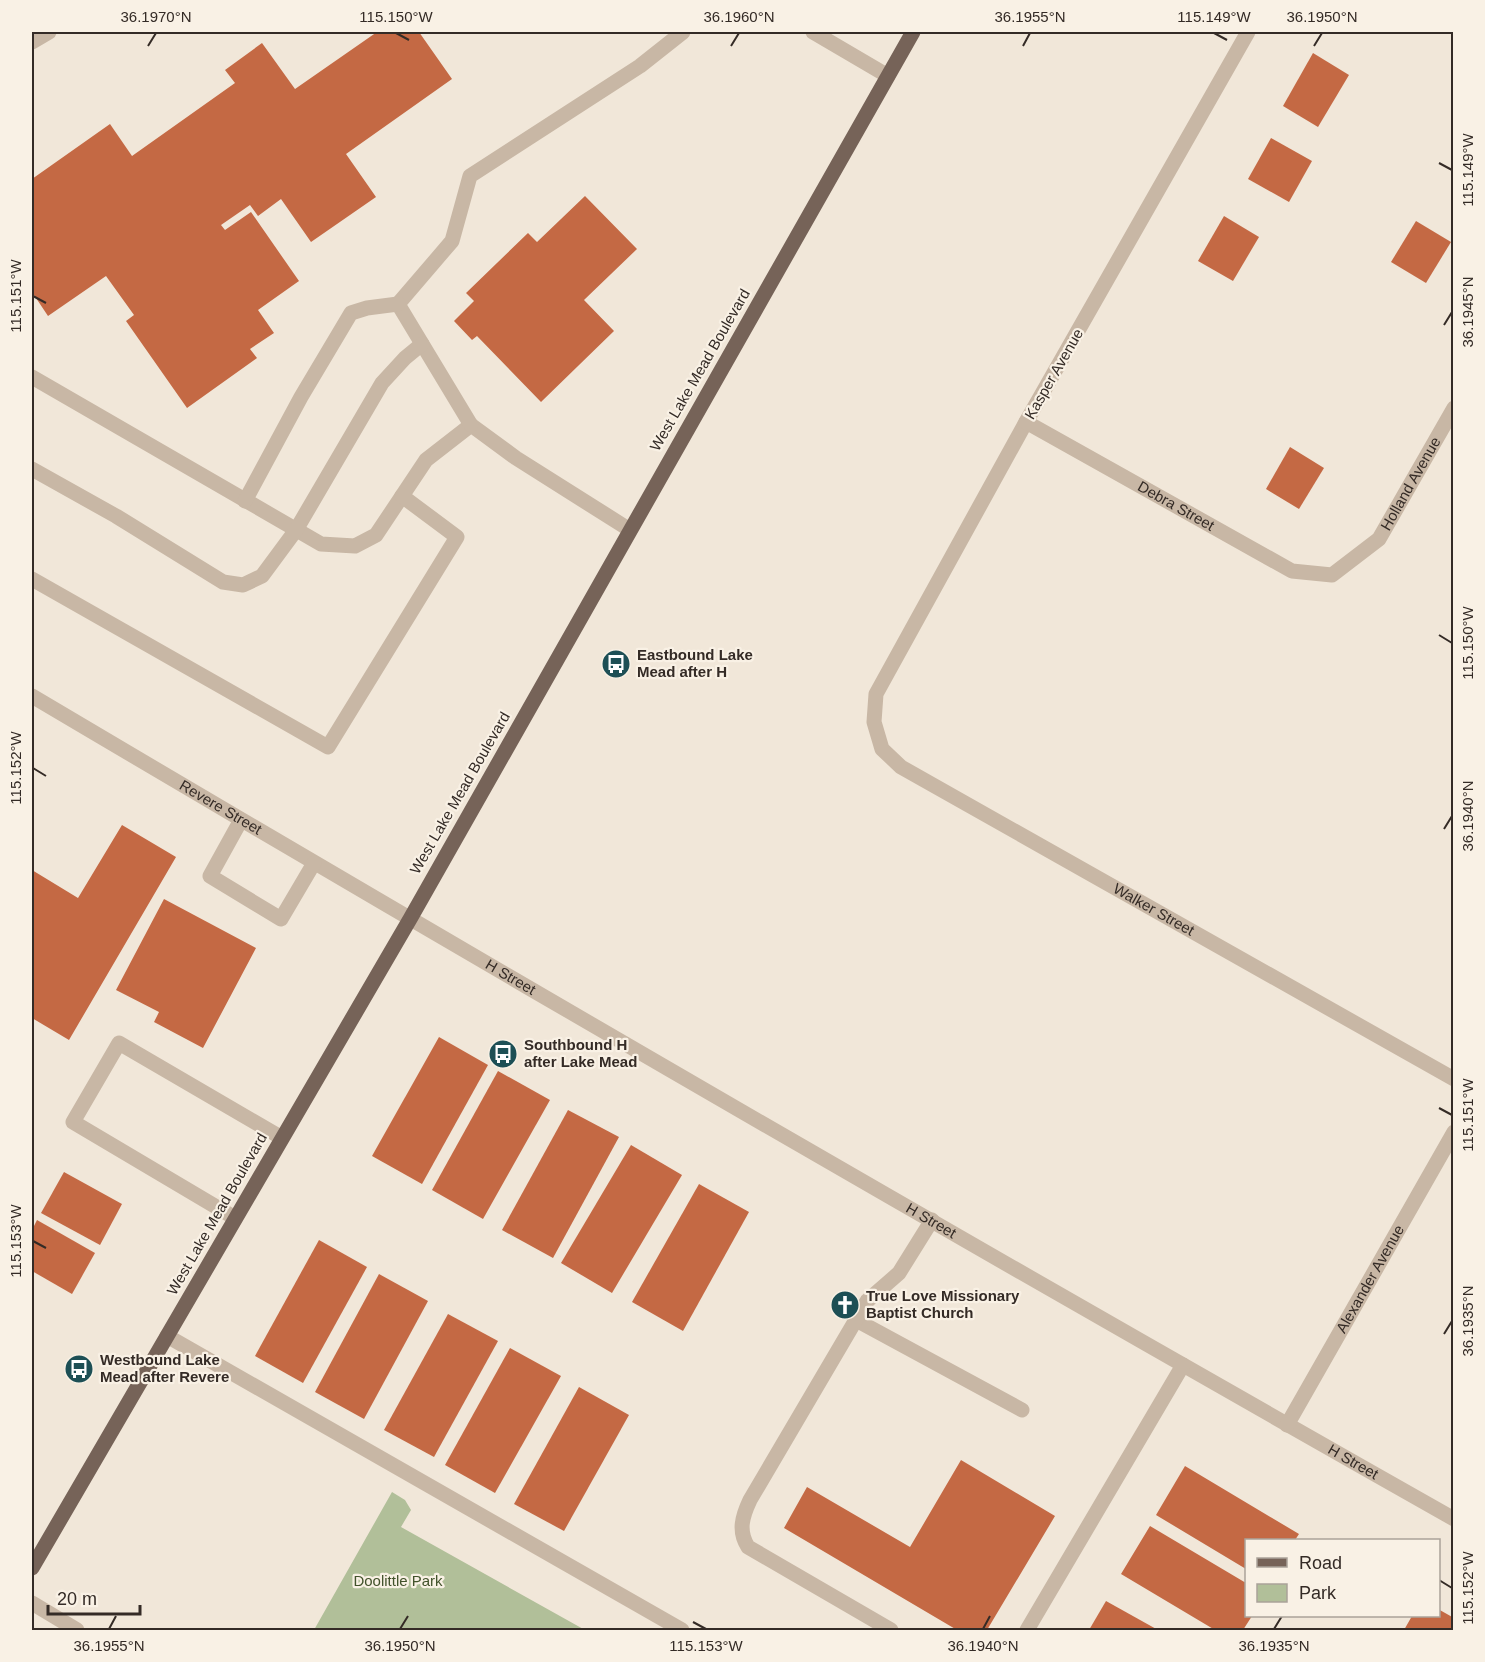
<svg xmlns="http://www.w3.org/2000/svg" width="1485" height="1662" viewBox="0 0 1485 1662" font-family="Helvetica,sans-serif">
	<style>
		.green { fill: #b1bf99 }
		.building { fill: #c46944 }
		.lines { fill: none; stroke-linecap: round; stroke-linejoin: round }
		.minor { stroke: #c8b7a5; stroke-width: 15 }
		.major { stroke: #766358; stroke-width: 15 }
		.ticks { fill: none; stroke: #342b26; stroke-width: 2 }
		.labels { text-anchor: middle; stroke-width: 4.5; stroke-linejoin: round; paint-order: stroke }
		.street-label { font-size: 15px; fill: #342b26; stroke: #f9f1e5 }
		.poi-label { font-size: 15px; font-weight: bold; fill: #342b26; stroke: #f9f1e5; text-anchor: start }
		.park-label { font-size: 15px; fill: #42522b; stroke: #f9f1e5 }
		.neatline { fill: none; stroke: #342b26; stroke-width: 2 }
		.ticks-label { font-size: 15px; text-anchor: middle; fill: #342b26 }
	</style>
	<rect width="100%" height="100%" fill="#f1e7d9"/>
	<path class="green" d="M392,1492l13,8 6,10 -10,17 184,103h-271z"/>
	<g class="building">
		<path d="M377,32h42l33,47 -106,75 30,43 -65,45 -30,-43 -23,17 -8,-11 -29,20 4,5 26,-18 48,69 -41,29 16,23 -24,16 7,9 -70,50 -61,-87 8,-6 -28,-39 -58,40 -16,-24v-113l78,-55 22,32 103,-73 -10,-13 37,-27 33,46z"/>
		<path d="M1313,53l36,22 -31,52 -35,-21z"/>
		<path d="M1271,138l41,23 -23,41 -41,-23z"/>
		<path d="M585,196l52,53 -53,51 30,31 -73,71 -64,-66 -5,4 -18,-19 20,-20 -8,-8 62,-60 9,9z"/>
		<path d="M1224,216l35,21 -26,44 -35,-20z"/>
		<path d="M1416,221l35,21 -25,41 -35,-21z"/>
		<path d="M1290,447l34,21 -25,41 -33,-20z"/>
		<path d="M122,825l54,32 -107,183 -37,-22v-148l46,28z"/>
		<path d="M164,899l92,49 -53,100 -49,-26 5,-10 -43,-22z"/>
		<path d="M439,1037l49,28 -66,119 -50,-28z"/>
		<path d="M498,1071l52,29 -67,119 -51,-29z"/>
		<path d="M568,1110l51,27 -66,121 -51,-28z"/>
		<path d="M631,1145l51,30 -70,118 -51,-30z"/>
		<path d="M64,1172l58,32 -22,41 -59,-32z"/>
		<path d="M699,1184l50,28 -66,119 -51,-29z"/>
		<path d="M37,1220l58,33 -23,41 -40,-23v-41z"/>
		<path d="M319,1240l48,27 -64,116 -48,-27z"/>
		<path d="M379,1274l49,27 -64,118 -49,-27z"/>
		<path d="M448,1314l50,27 -64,116 -50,-27z"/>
		<path d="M510,1348l51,28 -66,117 -50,-28z"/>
		<path d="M579,1387l50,28 -65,116 -50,-27z"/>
		<path d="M961,1460l94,56 -68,114h-30l-173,-102 23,-41 103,60z"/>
		<path d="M1185,1466l114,68 -4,6h-49v29l-90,-54z"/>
		<path d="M1150,1526l96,57v33h6l-9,14h-28l-94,-56z"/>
		<path d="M1106,1601l52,29h-69z"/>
		<path d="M1438,1609l16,9v12h-50l8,-14h26z"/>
	</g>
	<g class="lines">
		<g class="minor">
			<path d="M813,32l75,44"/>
			<path id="s1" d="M1248,32l-222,390 -150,272 -2,28 8,27 19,18 553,312"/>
			<path d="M32,42l17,-10"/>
			<path d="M32,377l289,167 34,2 21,-11 50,-75 45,-35 45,33 114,72"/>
			<path id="s2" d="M1026,422l266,149 40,4 47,-36 75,-131"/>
			<path d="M471,425l-73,-121 54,-63 18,-65 170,-110 43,-34"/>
			<path d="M32,469l84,47 107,66 20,3 19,-9 34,-46 86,-147 23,-25 17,-14"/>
			<path d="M245,501l56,-104 50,-84 16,-5 31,-4"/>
			<path d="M32,579l296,168 129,-210 -55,-41"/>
			<path id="s3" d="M32,696c471,279 945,553 1422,823"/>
			<path d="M241,820l-31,56 71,43 33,-56"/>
			<path d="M235,1218l-162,-96 46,-79 163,95"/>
			<path d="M856,1320l166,90"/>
			<path d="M167,1336l515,294"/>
			<path id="s4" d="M1287,1425l167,-293"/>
			<path d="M32,1603l45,27"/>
			<path d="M891,1630l-143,-83c-10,-16 -6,-30 2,-47l117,-199 32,-28 33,-53"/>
			<path d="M1027,1630l156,-265"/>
		</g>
		<path class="major" d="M32,1568l378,-649 503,-887"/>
	</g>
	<path class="ticks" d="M396,33l13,7M1214,33l13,7M148,46l8,-13M731,46l8,-13M1023,46l7,-13M1314,46l8,-13M1439,163l13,7M33,296l13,7M1444,325l8,-13M1439,635l13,8M33,768l13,8M1444,829l8,-13M1439,1108l13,7M33,1241l13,7M1444,1334l8,-13M1439,1580l13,8M693,1622l13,7M109,1629l7,-13M400,1629l8,-13M983,1629l7,-13M1274,1629l8,-13"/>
	<defs>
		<g id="bus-disc" transform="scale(1.5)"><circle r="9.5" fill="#1d4f55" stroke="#f9f1e5"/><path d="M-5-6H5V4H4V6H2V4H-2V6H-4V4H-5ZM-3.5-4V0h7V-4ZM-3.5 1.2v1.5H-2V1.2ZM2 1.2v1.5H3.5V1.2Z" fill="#fff"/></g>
		<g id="church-disc" transform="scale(1.5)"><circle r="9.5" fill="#1d4f55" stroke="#f9f1e5"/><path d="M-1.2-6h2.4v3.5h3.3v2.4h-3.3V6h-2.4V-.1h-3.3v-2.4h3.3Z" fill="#fff"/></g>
	</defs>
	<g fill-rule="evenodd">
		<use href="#bus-disc" x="616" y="664"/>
		<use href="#bus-disc" x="503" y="1054"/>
		<use href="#church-disc" x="845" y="1305"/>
		<use href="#bus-disc" x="79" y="1369"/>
	</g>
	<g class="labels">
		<g class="street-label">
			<text transform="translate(700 370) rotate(-60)" y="5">West Lake Mead Boulevard</text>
			<text transform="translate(1054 374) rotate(-60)" y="5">Kasper Avenue</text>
			<text dy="5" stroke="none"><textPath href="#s2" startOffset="468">Holland Avenue</textPath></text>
			<text dy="5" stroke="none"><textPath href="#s2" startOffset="172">Debra Street</textPath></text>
			<text transform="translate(460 793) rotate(-60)" y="5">West Lake Mead Boulevard</text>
			<text dy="5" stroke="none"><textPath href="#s3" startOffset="219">Revere Street</textPath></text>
			<text dy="5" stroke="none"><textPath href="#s1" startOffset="1132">Walker Street</textPath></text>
			<text dy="5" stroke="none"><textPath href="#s3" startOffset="555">H Street</textPath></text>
			<text transform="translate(217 1214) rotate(-60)" y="5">West Lake Mead Boulevard</text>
			<text dy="5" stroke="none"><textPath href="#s3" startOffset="1041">H Street</textPath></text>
			<text dy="5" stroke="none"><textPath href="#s4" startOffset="168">Alexander Avenue</textPath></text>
			<text dy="5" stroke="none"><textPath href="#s3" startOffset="1527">H Street</textPath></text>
		</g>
		<g class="poi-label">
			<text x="637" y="660">Eastbound Lake<tspan x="637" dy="17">Mead after H</tspan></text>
			<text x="524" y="1050">Southbound H<tspan x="524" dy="17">after Lake Mead</tspan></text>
			<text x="866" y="1301">True Love Missionary<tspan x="866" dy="17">Baptist Church</tspan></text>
			<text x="100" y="1365">Westbound Lake<tspan x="100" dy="17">Mead after Revere</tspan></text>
		</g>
		<g class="park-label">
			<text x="398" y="1586">Doolittle Park</text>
		</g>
	</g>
	<rect width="1485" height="1662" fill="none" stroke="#f9f1e5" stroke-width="66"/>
	<rect x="1245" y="1539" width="195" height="78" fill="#f9f1e5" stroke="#aaa299" stroke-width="1.5"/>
	<rect x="1257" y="1558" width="30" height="9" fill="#766358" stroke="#aaa299" stroke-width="1.5"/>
	<text x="1299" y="1569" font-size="18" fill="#342b26">Road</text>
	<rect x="1257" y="1584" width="30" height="18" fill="#b1bf99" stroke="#aaa299" stroke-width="1.5"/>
	<text x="1299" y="1599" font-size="18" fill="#342b26">Park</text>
	<path d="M48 1605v9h92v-9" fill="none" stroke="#342b26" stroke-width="3"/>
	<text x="57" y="1605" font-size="18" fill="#342b26" stroke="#f9f1e5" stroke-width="4.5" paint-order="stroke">20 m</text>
	<rect x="33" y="33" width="1419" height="1596" class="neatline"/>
	<g class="ticks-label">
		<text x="156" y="22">36.1970°N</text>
		<text x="396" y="22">115.150°W</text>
		<text x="739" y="22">36.1960°N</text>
		<text x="1030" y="22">36.1955°N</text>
		<text x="1214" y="22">115.149°W</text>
		<text x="1322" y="22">36.1950°N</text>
		<text transform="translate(1468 170) rotate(-90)" y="5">115.149°W</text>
		<text transform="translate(16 296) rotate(-90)" y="5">115.151°W</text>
		<text transform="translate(1468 312) rotate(-90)" y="5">36.1945°N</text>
		<text transform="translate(1468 643) rotate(-90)" y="5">115.150°W</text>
		<text transform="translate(16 768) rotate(-90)" y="5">115.152°W</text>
		<text transform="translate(1468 816) rotate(-90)" y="5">36.1940°N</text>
		<text transform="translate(1468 1115) rotate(-90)" y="5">115.151°W</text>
		<text transform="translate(16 1241) rotate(-90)" y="5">115.153°W</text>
		<text transform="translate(1468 1321) rotate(-90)" y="5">36.1935°N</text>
		<text transform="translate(1468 1588) rotate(-90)" y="5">115.152°W</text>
		<text x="109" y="1651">36.1955°N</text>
		<text x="400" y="1651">36.1950°N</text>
		<text x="706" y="1651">115.153°W</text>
		<text x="983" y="1651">36.1940°N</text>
		<text x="1274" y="1651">36.1935°N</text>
	</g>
</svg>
